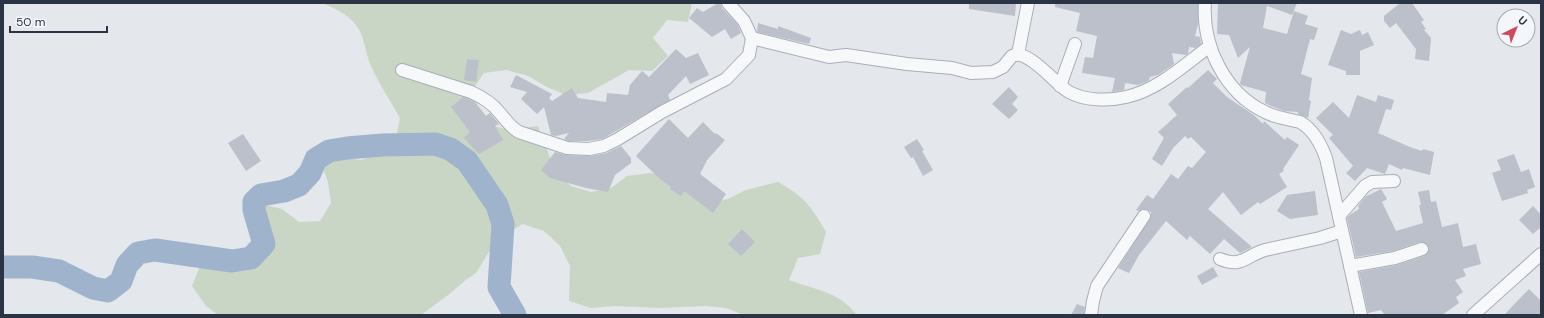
<svg xmlns="http://www.w3.org/2000/svg" width="1544" height="318" viewBox="0 0 1544 318" font-family="'DM Sans',sans-serif">
	<style>
		.green { fill: #c9d6c5 }
		.lines { fill: none; stroke-linecap: round; stroke-linejoin: round }
		.river { stroke: #9fb4cc; stroke-width: 23 }
		.building { fill: #bbc0ca }
		.minor-casing { stroke: #a9aeb7; stroke-width: 14 }
		.minor { stroke: #f7f8fa; stroke-width: 12 }
	</style>
	<rect width="100%" height="100%" fill="#e4e7ec"/>
	<path class="green" d="M322,3h370l-4,19 -21,-2 -14,18 15,18 -16,15 -23,-1 -41,23 -22,2 -19,-8 -19,-11 -22,-6 -22,3 -13,19 15,32 23,6 29,-4 17,45 16,15 20,6 20,-4 16,-12 23,-3 23,4 35,26 20,-4 18,-9 32,-8c27,15 33,24 48,50l-6,22 -22,4 -9,22c27,10 49,11 68,35h-113l-18,-7 -20,-2 -46,2 -46,-2 -23,2 -22,-7 1,-35 -10,-20 -16,-15 -21,-7 -19,11 -15,17 -13,21 -9,6 -19,16 -27,20h-203l-12,-9 -14,-20 8,-20 21,1 23,4 17,-10 15,-17 -11,-19 -4,-21 21,5 17,13 21,-1 11,-18 -3,-21 -7,-19 21,-5 20,2 20,-8 14,-14 4,-20c-10,-18 -21,-34 -29,-52 -6,-13 -6,-30 -15,-41 -8,-11 -22,-17 -34,-22z"/>
	<g class="lines">
		<path class="river" d="M3,267h29l27,4 34,17 15,3 13,-10 6,-16 11,-12 17,-3 77,11 19,-3 13,-14 -10,-34v-8l7,-7 23,-4 15,-6 11,-12 6,-14 13,-8 18,-3 35,-3 53,-1 15,5 17,12 30,44 6,19 -4,63 16,28"/>
	</g>
	<g class="building">
		<path d="M718,3h3l1,5 16,17 3,8 -10,6 -6,-10 -13,8 -23,-19 8,-10 6,4z"/>
		<path d="M969,3h47l-1,13 -46,-7z"/>
		<path d="M1055,3h143v21l-3,12 5,1 1,7 -6,4 -6,-1 -1,7 -2,1 -14,-2 2,11 -16,11 -8,2 -1,3 -3,2 -8,3 -13,-2 -1,7 -12,2 3,-14 -33,-5 3,-16 8,1 4,-22 -21,-5 4,-18 -25,-6z"/>
		<path d="M1218,3h79l-5,12 -25,-9 -4,22 24,6 7,-23 14,5 -3,8 13,4 -4,12 -4,-1 -9,35 11,4 -3,22 2,1 -3,17 -10,-4v-2l-14,-1 -15,-6 -4,-2 1,-11 -25,-7 -1,-2 10,-36 -12,11 -9,-23 -12,-1z"/>
		<path d="M1400,3h12l12,17 -3,2 5,7 -2,1 7,8 -2,23 -14,-2 1,-10 -20,-26 -6,5 -6,-7v-5z"/>
		<path d="M758,23l20,6v-3l33,12 -2,6 -52,-12z"/>
		<path d="M1341,30l10,4 9,-4 2,5 6,-3 6,13 -14,6v24h-14v-4l-18,-6z"/>
		<path d="M676,49l10,9 12,-5 11,22 -19,9 -4,-8 -18,19 2,5 -68,39 -14,2h-20l-4,-2 5,-6 -13,3 -5,-1 -7,-28 -7,7 -16,-15 6,-7 -17,-5 6,-12 36,19 -3,4 3,3 20,-13 6,10 28,4 1,-9 21,2 2,-10 12,-14 7,6z"/>
		<path d="M467,59l12,1 -3,22 -12,-2z"/>
		<path d="M1208,70l9,9 -4,4 14,14 28,19 8,8 1,-3 21,19 2,-3 12,8 -16,24 1,2 -5,3 8,13 -27,17 -2,-2 -17,13 -18,-23 -15,17 44,38 -12,6 -16,-14 -14,15 -20,-18 -3,4 -21,-19 -27,34 -10,18 -11,-5 33,-51v-5l-3,-2 -4,-1 -6,2 -2,-1 11,-15 6,4 18,-25 7,5 10,-13 4,2 14,-16 -15,-15 -3,2 -3,-3 -12,12 -11,18 -10,-7 12,-21 -6,-6 19,-17 -9,-11 19,-17 1,1z"/>
		<path d="M1009,87l9,10 -6,7 6,6 -9,9 -17,-15z"/>
		<path d="M1357,95l19,7 2,-7 16,5 -3,10 -5,-1 -8,24 32,14 12,4 1,-2 11,3 -4,23 -27,-7 -1,2 -13,-6 -4,10 -18,-6 -12,13 -9,-8 7,-7 -24,-28 4,-3 -17,-17 17,-16 16,16z"/>
		<path d="M463,97l12,5 11,14 4,-3 9,11 -4,2 8,14 -24,14 -15,-16 6,-6 -19,-25z"/>
		<path d="M669,119l19,19 15,-16 12,12 1,-1 9,7 -18,20 -7,14 26,20 -13,19 -29,-22 -3,5 -11,-7 1,-2 -11,-8 -24,-23z"/>
		<path d="M243,134l18,27 -15,10 -18,-28z"/>
		<path d="M917,139l7,11 -2,1 11,19 -10,6 -10,-19 -2,1 -7,-11z"/>
		<path d="M621,146l10,12v5l-16,12 -7,17 -22,-4 -36,-10 -9,-8 14,-18 11,3 24,1 17,-3z"/>
		<path d="M1514,154l7,18 8,-3 6,18 -8,3 1,3 -26,8 -10,-28 9,-3 -4,-10z"/>
		<path d="M1381,189l6,10 -5,3 14,29 27,-8 -4,-18h2l-3,-13 11,-2 2,12 5,-1 6,26 16,-4 5,24 13,-3 5,20 -18,5 3,7 -11,4 8,12 -7,5 3,6 -17,12h-57l-4,-5 -13,3 -9,-41 38,-7 27,-9 5,-6 -2,-6 -7,-2 -27,9 -37,6 -9,-39 4,-4 8,-5 -1,-3 7,-9z"/>
		<path d="M1315,191l3,24 -28,4 -13,-8 10,-16z"/>
		<path d="M1533,206l8,9v12l-8,7 -14,-14z"/>
		<path d="M742,229l13,13 -14,14 -13,-12z"/>
		<path d="M1213,267l5,9 -16,9 -5,-9z"/>
		<path d="M1529,289l12,12v14h-37z"/>
		<path d="M1077,304l8,3 -1,8h-13z"/>
	</g>
	<g class="lines">
		<g class="minor-casing">
			<g id="minor">
				<path d="M728,3l16,18 8,17"/>
				<path d="M1205,3c-3,43 20,90 60,109 11,6 24,7 35,10 14,8 21,22 26,36l35,157"/>
				<path d="M1018,54l10,-51"/>
				<path d="M402,70l69,22c11,5 21,11 28,20 7,8 11,15 20,20l48,16 22,1 15,-3 14,-7 44,-27 64,-33 23,-24 3,-17 77,19 17,-2 61,9 45,4 19,5 22,-1 10,-5 9,-11c16,-8 43,28 57,36 16,9 40,9 57,5 32,-7 58,-32 84,-51"/>
				<path d="M1060,86l15,-42"/>
				<path d="M1339,216l26,-30 7,-4 22,-1"/>
				<path d="M1220,259c22,9 25,-3 45,-9l55,-12 22,-7"/>
				<path d="M1350,266l45,-8 27,-9"/>
				<path d="M1091,315l2,-14 4,-15 47,-70"/>
				<path d="M1473,315l68,-61"/>
			</g>
		</g>
		<use href="#minor" class="minor"/>
	</g>
	<rect width="1544" height="318" fill="none" stroke="#2b3445" stroke-width="8"/>
	<g transform="translate(1516 28) rotate(43)"><circle r="19" fill="#f4f6f9" stroke="#a4a8b1"/>
	<path d="M0-3L7 15L0 10L-7 15Z" fill="#d1495b"/>
	<text y="-6" font-size="11" font-weight="bold" text-anchor="middle" fill="#2b3445">U</text>
	</g>
	<path d="M10 26v6h97v-6" fill="none" stroke="#2b3445" stroke-width="2"/>
	<text x="16" y="26" font-size="12" fill="#2b3445" stroke="#f4f6f9" stroke-width="3" paint-order="stroke">50 m</text>
</svg>
